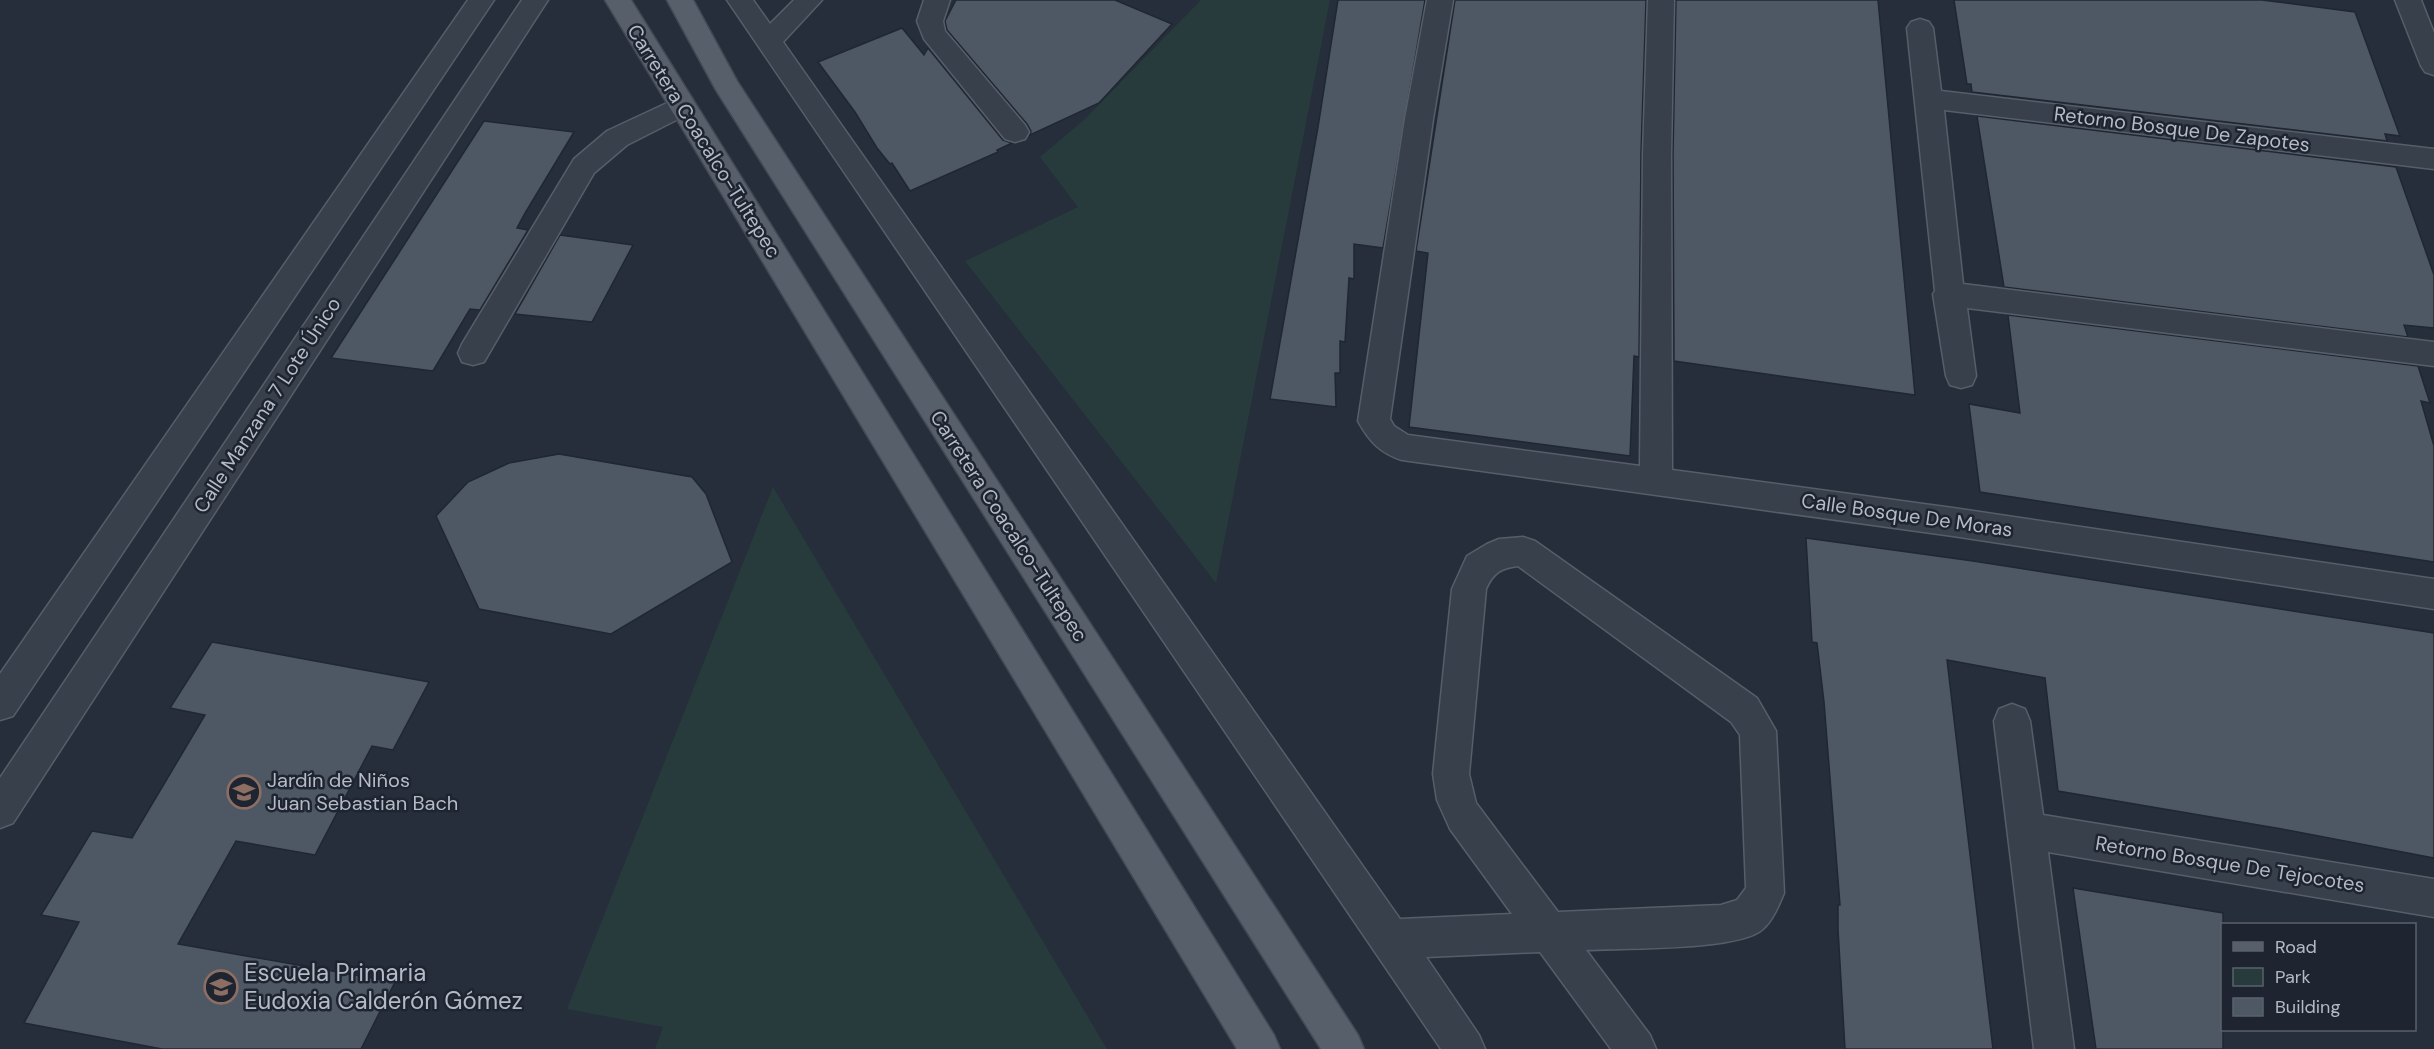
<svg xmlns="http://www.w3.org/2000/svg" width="2434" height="1049" viewBox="0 0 2434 1049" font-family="'DM Sans',sans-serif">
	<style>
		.green { fill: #283b3c }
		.building { fill: #4e5865; stroke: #202732; stroke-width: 1.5 }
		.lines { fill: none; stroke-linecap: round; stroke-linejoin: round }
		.minor-casing { stroke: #575e69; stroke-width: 3 }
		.major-casing { stroke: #424954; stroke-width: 3 }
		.minor { fill: #38404b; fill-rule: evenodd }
		.major { fill: #575f6b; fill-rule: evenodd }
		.labels { text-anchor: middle; stroke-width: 5; stroke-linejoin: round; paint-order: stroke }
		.street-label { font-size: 20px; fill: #b4bbc6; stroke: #1e2530 }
		.poi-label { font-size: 20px; fill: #b4bbc6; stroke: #1e2530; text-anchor: start }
		.near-poi-label { font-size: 24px; fill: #b4bbc6; stroke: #1e2530; text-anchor: start }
	</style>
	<rect width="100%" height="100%" fill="#252e3a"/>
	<g class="green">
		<path d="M1201,0h129l-114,583 -251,-322 113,-54 -38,-50 45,-38z"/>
		<path d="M773,487l334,562h-452l8,-22 -96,-18z"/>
	</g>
	<g class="building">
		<path d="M956,0h159l57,24 -73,79 -69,32 1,-4 -4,-7 -80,-94 -2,-9z"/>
		<path d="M1338,0h87l-42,248 -29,-4v35l-5,-1 -4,64 -5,-1v32h-5l1,34 -66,-8 48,-272z"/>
		<path d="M1455,0h191l-5,154 -2,203 -5,-1 -4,100 -221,-29 19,-174 -12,-2z"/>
		<path d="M1676,0h202l37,395 -241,-34 -1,-207z"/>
		<path d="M1954,0h308l93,12 45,124 -15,-2 2,7 -415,-49 -1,-8h-4z"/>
		<path d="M902,28l22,27 4,-7 75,92 9,3 -15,7 1,2 -88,39 -18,-28 -2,1 -13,-16 -22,-36 -37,-50z"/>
		<path d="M1977,116l419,51 38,108v53l-30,-3 4,12 -404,-50z"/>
		<path d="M484,121l90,11 -49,81 -8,15 11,2 -48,80 -10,-1 -37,62 -102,-13z"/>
		<path d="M560,235l73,10 -41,77 -77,-8z"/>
		<path d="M2008,315l410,51 12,37 -9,-2 13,45v116l-454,-70 -11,-88 51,9z"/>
		<path d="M559,454l133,23 14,17 26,68 -121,72 -132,-25 -43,-93 32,-34 41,-19z"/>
		<path d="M1806,538l167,23 461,72v225l-152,-29 -224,-38 -13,-113 -98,-18 46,389h-148l-7,-120v-24h2l-16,-203 -7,-59 -5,-1z"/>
		<path d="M212,642l217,40 -36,68 -21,-4 -57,109 -79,-14 -58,103 217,38 -34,67h-199l-138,-26 55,-101 -38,-7 51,-84 40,7 73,-123 -35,-7z"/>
		<path d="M2073,888l150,25v136h-127z"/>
	</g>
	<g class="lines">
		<g class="minor-casing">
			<g id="minor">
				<path d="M468,0h26l-481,716 -13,4v-46z"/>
				<path d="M522,0h26l-535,823 -13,5v-50z"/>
				<path d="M727,0h26l17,24 24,-24h28l-39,42 617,877 112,-5 -62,-85 -13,-29 -4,-26 19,-185 15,-33 20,-12 12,-5 24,-2 12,4 222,157 19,33 8,162c-5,12 -11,27 -21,36 -23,22 -142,19 -177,21l64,85 6,14h-45l-71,-97 -114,5 53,78 6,14h-44zM1518,566l213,156 9,13 6,153 -9,12 -16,5 -163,7 -82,-109 -7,-29 17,-185c7,-16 15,-21 32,-23z"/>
				<path d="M924,0h26l-7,21 2,10 80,94 4,7 -4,7 -10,3 -10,-3 -81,-100 -7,-18z"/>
				<path d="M1427,0h26l-20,119 -43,300 4,7 14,9 232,31 3,-312 5,-154h26l-3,154 1,316 281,38 481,71v30l-481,-73 -551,-76c-22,-7 -33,-19 -44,-39l47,-302z"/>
				<path d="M2395,0h26l13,33v42l-9,-3 -4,-6z"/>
				<path d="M1920,19l9,3 4,6 8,63 493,58v20l-490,-59 19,174 471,58v24l-467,-58 9,68 -4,9 -11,3 -11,-3 -4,-9 -13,-82 2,-3 -28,-263 4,-6z"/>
				<path d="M682,96l10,2 3,7 -3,7 -65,33 -33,28 -110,189 -11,3 -11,-3 -4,-9 4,-9 112,-185 33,-28z"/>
				<path d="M2012,704l13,5 5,12 13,94 391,64v38l-386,-65 26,197h-40l-40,-328 5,-12z"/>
			</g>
		</g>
		<g class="major-casing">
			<g id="major">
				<path d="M605,0h26l643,1035 6,14h-43z"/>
				<path d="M667,0h26l44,81 621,954 6,14h-43l-605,-959z"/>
			</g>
		</g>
		<use href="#minor" class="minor"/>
		<use href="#major" class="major"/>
	</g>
	<defs>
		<g id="school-ring" transform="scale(1.725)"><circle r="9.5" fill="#1e2530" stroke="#8d6e63" stroke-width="1.5"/><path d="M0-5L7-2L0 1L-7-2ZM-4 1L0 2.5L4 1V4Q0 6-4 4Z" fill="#8d6e63"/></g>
	</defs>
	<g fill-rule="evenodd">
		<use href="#school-ring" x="244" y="792"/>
		<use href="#school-ring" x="221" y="987"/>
	</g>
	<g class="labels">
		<g class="street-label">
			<text transform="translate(2182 129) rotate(7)" y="7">Retorno Bosque De Zapotes</text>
			<text transform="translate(704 141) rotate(58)" y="7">Carretera Coacalco-Tultepec</text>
			<text transform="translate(267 405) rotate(-57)" y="7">Calle Manzana 7 Lote Único</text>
			<text transform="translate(1907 515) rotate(8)" y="7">Calle Bosque De Moras</text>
			<text transform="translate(1009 526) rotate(57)" y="7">Carretera Coacalco-Tultepec</text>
			<text transform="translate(2230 864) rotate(9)" y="7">Retorno Bosque De Tejocotes</text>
		</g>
		<g class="poi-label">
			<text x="267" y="787">Jardín de Niños<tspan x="267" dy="23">Juan Sebastian Bach</tspan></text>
		</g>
		<g class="near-poi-label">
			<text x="244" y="981">Escuela Primaria<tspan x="244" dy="28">Eudoxia Calderón Gómez</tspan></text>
		</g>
	</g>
	<rect x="2221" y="923" width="195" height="108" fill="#1e2530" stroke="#5a616c" stroke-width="1.5"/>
	<rect x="2233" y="942" width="30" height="9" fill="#575f6b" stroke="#5a616c" stroke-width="1.5"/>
	<text x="2275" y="953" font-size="18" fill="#b4bbc6">Road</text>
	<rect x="2233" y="968" width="30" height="18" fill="#283b3c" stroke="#5a616c" stroke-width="1.5"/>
	<text x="2275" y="983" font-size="18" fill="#b4bbc6">Park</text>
	<rect x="2233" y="998" width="30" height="18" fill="#4e5865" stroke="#5a616c" stroke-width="1.5"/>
	<text x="2275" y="1013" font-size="18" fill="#b4bbc6">Building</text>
</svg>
